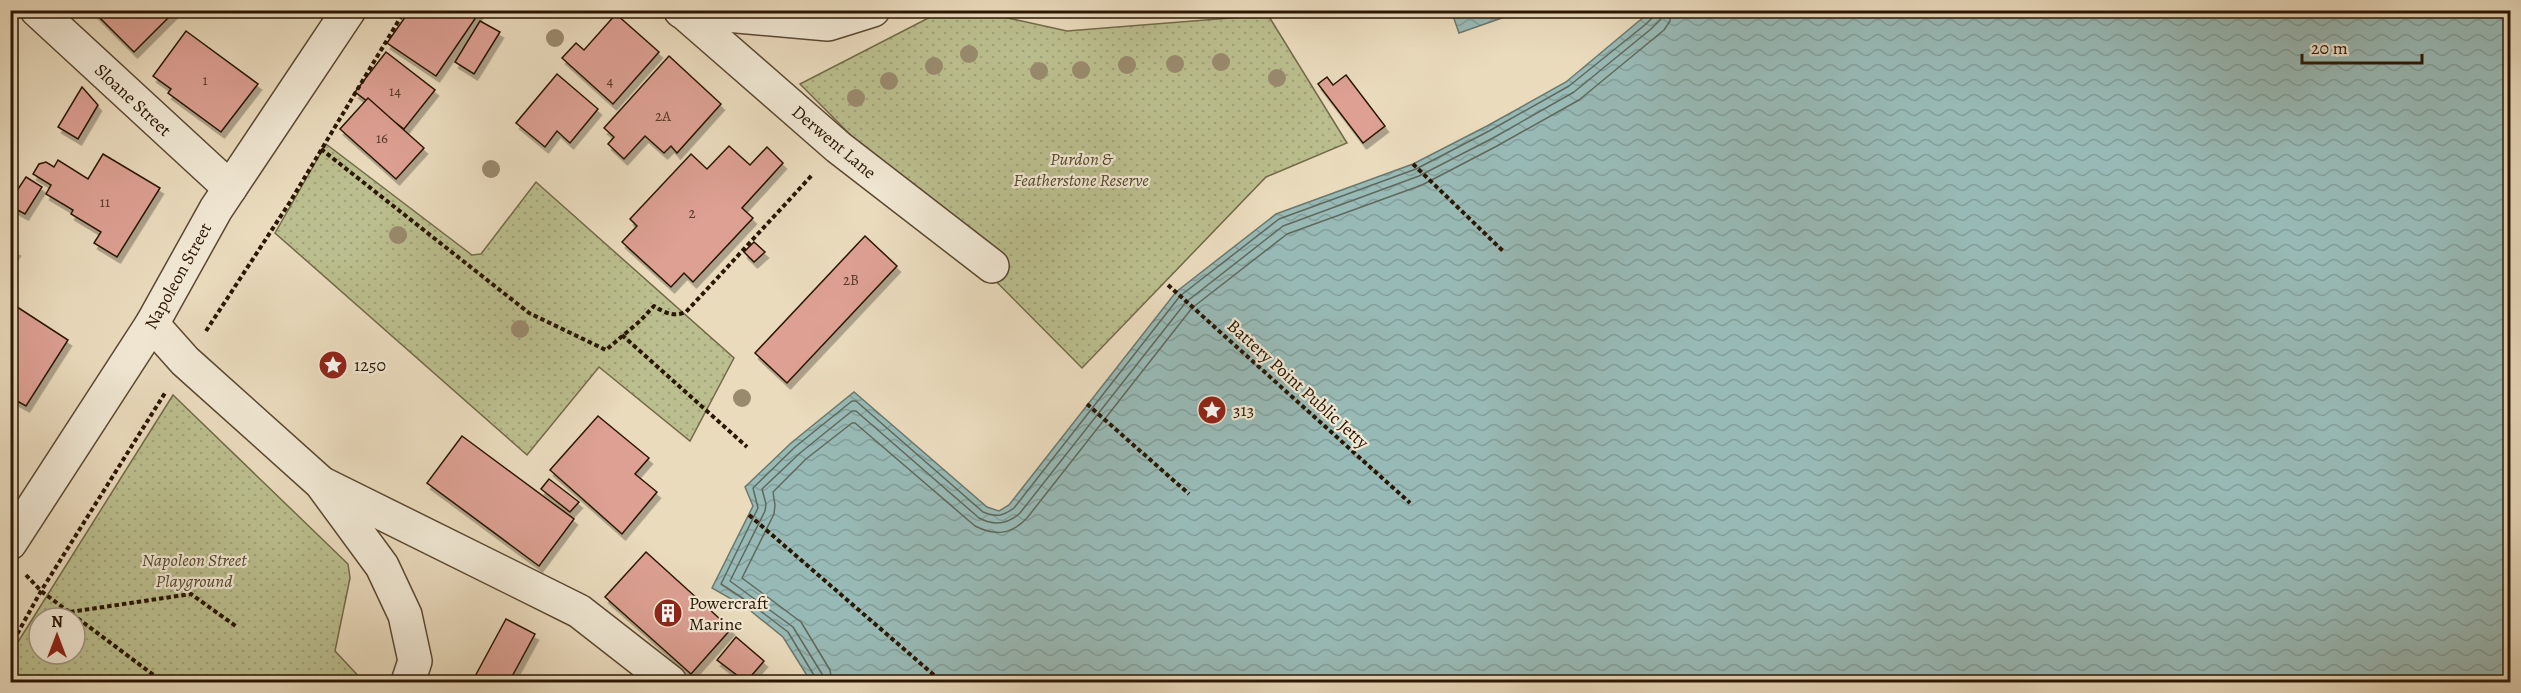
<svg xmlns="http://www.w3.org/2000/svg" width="2521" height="693" viewBox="0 0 2521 693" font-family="Alegreya,serif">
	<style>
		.grass { fill: url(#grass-dots); stroke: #726a48; stroke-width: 1.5; fill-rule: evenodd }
		.water { fill: url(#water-waves); stroke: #6c786e; stroke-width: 1.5 }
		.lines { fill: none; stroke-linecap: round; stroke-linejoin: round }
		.shore { stroke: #61685c; stroke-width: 1.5 }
		.building { fill: #dda093; stroke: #2a1602; stroke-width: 1.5; filter: url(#shadow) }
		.minor-casing { stroke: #5a4731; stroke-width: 36 }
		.path { stroke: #2a1602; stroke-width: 4; stroke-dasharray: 4.5 3; stroke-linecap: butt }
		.minor { stroke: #f1e8d4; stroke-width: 33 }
		.tree { fill: #998a6d }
		.labels { text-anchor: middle; stroke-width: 4.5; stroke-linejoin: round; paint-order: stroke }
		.number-label { font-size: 15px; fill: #573826 }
		.street-label { font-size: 18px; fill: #2a1602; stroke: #f1e8d4 }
		.park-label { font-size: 18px; font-style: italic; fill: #56482c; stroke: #f1e8d4 }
		.poi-label { font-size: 18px; fill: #2a1602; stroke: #f1e8d4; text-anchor: start }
	</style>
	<defs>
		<pattern id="grass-dots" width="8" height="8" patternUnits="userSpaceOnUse" patternTransform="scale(1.5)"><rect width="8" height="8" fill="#bbbe8e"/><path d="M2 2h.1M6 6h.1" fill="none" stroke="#a1a379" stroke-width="1.8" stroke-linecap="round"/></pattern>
		<pattern id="water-waves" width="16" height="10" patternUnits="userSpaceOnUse" patternTransform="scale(1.5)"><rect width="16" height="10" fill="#98bab6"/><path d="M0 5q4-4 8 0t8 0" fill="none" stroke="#839f9b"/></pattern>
		<filter id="shadow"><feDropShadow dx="3.5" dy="6" stdDeviation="0" flood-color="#0004"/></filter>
	</defs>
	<rect width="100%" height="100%" fill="#eadbbd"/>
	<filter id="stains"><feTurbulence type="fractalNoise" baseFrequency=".00333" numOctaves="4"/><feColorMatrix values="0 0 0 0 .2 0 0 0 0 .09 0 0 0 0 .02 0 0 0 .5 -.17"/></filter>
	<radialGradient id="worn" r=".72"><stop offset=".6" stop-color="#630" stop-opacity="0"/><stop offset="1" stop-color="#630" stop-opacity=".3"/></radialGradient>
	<g class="grass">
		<path d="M942,11h34l91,20 201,-16 79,128 -81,34 -184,191 -282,-284z"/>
		<path d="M326,144l146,111 9,-1 55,-72 198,176 -44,83 -91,-74 -72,88 -252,-222z"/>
		<path d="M173,395l175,169 2,14 -15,73 29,31h-353v-29zM39,618h36v36h-36z"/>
	</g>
	<g class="water">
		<path d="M1460,10h58l1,2 -60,21 -7,-20z"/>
		<path d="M1651,11h859v671h-1699l-28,-45 -36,-29 -35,-20 41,-82 -8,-19 46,-44 63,-51 133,115 12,4 10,-6 167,-213 100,-78 137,-50 74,-38 79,-44z"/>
	</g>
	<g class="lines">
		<g class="shore">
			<path d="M816,682l-1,-5 -27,-45 -38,-29 -29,-19 37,-76 -5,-20 42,-41 57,-46h4l127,111c13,5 19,5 31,-4l166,-212 99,-77 137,-50 73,-38 80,-45 77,-62 8,-8 1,-6"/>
			<path d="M823,682l-1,-8 -29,-47 -63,-46 35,-70 1,-7 -4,-15 38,-36 52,-42h4l123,107c15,8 28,7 41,-5l166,-211 97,-76 136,-50 74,-38 81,-46 77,-63 9,-9 2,-10"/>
			<path d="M832,682l-2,-12 -29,-48 -59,-44 32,-64 1,-9 -2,-13 33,-33 46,-36h3l120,103c20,10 36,9 52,-8l165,-210 95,-74 135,-49 75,-39 82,-46 85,-70 6,-9 1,-11"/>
		</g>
	</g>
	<g class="building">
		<path d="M92,10h84l-42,42z"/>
		<path d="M410,10h71l-45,66 -49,-33z"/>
		<path d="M616,14l43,38 -46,52 -51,-46 14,-15 8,7z"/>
		<path d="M480,21l20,11 -26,42 -19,-12z"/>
		<path d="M186,31l72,53 -37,48 -53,-39 3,-4 -18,-13z"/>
		<path d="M386,52l49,38 -31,39 -49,-37z"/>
		<path d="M669,56l52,48 -44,49 -6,-7 -7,7 -19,-17 -21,23 -16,-15 6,-7 -10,-9z"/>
		<path d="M557,74l41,35 -28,34 -13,-12 -12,16 -29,-24z"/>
		<path d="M1346,75l39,51 -22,17 -45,-59 9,-7 6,8z"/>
		<path d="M82,87l16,18 -20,34 -20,-12z"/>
		<path d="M368,98l56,50 -28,31 -56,-50z"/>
		<path d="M729,146l21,19 17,-18 16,16 -41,45 11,10 -60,64 -9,-9 -13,14 -49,-45 15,-16 -7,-7 61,-65 16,15z"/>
		<path d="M103,154l57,34 -43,69 -23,-14 7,-11 -30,-18 2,-4 -27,-16 5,-9 -18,-11 6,-10 7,-2 8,5 4,-7 30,19z"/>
		<path d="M26,177l16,10 -17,27 -15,-8v-5z"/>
		<path d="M865,236l32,30 -110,117 -32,-30z"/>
		<path d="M754,242l11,10 -11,10 -10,-10z"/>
		<path d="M10,247l7,3 -7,10z"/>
		<path d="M11,303l57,37 -42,66 -16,-9z"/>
		<path d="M598,416l51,42 -14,16 22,18 -35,42 -72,-64z"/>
		<path d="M462,436l112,83 -35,47 -112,-83z"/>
		<path d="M549,479l30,23 -9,10 -29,-23z"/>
		<path d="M646,552l85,77 -40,45 -86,-77z"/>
		<path d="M506,619l29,15 -26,48h-30l-6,-2z"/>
		<path d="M736,637l28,24 -18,21 -29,-22z"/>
	</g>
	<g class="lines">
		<g class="minor-casing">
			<g id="minor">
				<path d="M37,10l193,178"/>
				<path d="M681,10l157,137 154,119"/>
				<path d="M681,11l147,13 45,-14"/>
				<path d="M152,324l33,37 136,122 61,83 23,49 10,46 -7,21"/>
				<path d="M325,485l254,126 91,71"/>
				<path d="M10,543l142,-219 64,-115 133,-199"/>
			</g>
		</g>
		<g class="path">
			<path d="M321,149l208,164 77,37 34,-29 14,-15c11,7 19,11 32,6l127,-138"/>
			<path d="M1413,164l91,88"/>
			<path d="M1168,285l242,218"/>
			<path d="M206,331l84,-129 115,-192"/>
			<path d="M622,335l125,112"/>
			<path d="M1087,404l102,90"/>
			<path d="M749,515l193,167"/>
			<path d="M26,575l15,16 122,91"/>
			<path d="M70,612l121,-18 46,33"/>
			<path d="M10,647l31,-56 124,-198"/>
		</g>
		<use href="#minor" class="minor"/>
	</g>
	<g class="tree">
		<circle cx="555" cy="38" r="9"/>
		<circle cx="969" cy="54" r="9"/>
		<circle cx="1221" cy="62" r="9"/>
		<circle cx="1175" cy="64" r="9"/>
		<circle cx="1127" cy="65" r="9"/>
		<circle cx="934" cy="66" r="9"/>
		<circle cx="1081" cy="70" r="9"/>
		<circle cx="1039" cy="71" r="9"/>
		<circle cx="1277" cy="78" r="9"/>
		<circle cx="889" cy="81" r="9"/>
		<circle cx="856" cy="98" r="9"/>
		<circle cx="491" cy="169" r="9"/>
		<circle cx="398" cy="235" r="9"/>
		<circle cx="520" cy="329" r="9"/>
		<circle cx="742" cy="398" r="9"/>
	</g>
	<defs>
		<g id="sight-disc" transform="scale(1.5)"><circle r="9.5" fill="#8f2418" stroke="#f1e8d4"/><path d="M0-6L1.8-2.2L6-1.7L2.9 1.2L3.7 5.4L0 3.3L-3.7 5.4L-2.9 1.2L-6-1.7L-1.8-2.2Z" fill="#fff"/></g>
		<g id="building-disc" transform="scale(1.5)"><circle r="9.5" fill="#8f2418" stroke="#f1e8d4"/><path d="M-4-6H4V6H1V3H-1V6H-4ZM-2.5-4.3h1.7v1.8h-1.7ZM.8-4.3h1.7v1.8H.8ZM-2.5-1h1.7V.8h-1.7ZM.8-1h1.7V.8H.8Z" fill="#fff"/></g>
	</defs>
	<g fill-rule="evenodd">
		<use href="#sight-disc" x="333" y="365"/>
		<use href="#sight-disc" x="1212" y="410"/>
		<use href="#building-disc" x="668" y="613"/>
	</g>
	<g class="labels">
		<g class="number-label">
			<text x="205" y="85">1</text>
			<text x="610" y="86">4</text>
			<text x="395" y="96">14</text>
			<text x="663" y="121">2A</text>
			<text x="382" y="143">16</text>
			<text x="105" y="207">11</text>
			<text x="692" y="218">2</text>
			<text x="851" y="285">2B</text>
		</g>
		<g class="street-label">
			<text transform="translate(133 100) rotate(43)" y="6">Sloane Street</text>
			<text transform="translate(834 142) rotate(40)" y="6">Derwent Lane</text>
			<text transform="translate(178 276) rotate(-61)" y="6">Napoleon Street</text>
			<text transform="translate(1298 384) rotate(42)" y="6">Battery Point Public Jetty</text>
		</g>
		<g class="park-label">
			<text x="1081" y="165">Purdon &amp;<tspan x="1081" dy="21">Featherstone Reserve</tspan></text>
			<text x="194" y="566">Napoleon Street<tspan x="194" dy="21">Playground</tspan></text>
		</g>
		<g class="poi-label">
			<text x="354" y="371">1250</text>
			<text x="1233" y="416">313</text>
			<text x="689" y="609">Powercraft<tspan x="689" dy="21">Marine</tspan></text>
		</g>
	</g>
	<rect width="2521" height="693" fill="none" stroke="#eadbbd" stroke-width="36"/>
	<rect x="12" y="12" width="2497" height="669" fill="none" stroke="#2a1602" stroke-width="3"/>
	<rect x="18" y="18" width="2485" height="657" fill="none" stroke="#2a1602" stroke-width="1.5"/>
	<g transform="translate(57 636)"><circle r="28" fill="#f1e8d4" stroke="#a19480" stroke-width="1.5"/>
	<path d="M0-4.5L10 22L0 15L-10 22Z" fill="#8f2418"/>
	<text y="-9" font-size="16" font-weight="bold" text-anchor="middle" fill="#2a1602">N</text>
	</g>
	<path d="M2302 54v9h120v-9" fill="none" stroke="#2a1602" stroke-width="3"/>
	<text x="2311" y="54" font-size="18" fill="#2a1602" stroke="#f1e8d4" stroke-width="4.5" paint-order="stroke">20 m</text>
	<rect width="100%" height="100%" filter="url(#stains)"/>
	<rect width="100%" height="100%" fill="url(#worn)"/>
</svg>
